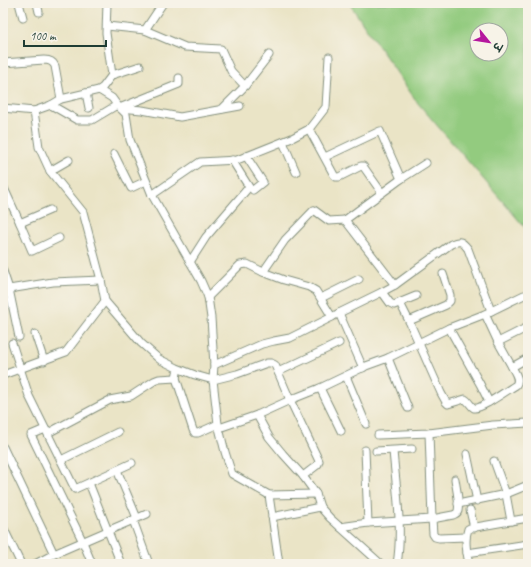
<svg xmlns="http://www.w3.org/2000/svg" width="531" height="567" viewBox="0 0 531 567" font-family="Caveat,'Playpen Sans Deva',sans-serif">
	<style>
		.green { fill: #93cb7f; stroke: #59845a; fill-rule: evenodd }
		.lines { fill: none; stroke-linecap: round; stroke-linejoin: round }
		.minor-casing { stroke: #84907d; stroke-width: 9 }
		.minor { stroke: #fff; stroke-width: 7 }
	</style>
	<rect width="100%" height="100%" fill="#f7f3e8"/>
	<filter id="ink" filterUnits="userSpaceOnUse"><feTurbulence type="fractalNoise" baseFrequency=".025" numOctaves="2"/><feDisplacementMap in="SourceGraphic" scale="8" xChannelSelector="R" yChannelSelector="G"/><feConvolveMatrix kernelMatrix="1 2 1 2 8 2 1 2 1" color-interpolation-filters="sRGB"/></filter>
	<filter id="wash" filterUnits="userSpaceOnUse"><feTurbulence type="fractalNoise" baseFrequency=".012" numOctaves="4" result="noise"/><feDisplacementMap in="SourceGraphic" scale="16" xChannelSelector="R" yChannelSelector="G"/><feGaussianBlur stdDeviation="0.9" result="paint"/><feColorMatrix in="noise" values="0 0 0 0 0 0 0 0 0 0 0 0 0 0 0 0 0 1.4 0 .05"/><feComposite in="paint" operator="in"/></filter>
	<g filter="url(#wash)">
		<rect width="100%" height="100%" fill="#eae4c6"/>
		<path class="green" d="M349,3h179v228l-111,-129zM477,30h24v24h-24z"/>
	</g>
	<g filter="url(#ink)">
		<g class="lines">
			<g class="minor-casing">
				<g id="minor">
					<path d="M19,3l4,15"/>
					<path d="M37,3l2,9"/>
					<path d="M107,26l38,4 40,17 36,2 10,22 14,15"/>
					<path d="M145,30l18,-27"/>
					<path d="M3,63l41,-3c5,0 9,1 11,6l6,33"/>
					<path d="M112,75l28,-9"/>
					<path d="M99,90l4,-3 9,-12 -6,-42 1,-30"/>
					<path d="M86,93l3,15"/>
					<path d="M51,105l26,15h15l25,-15"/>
					<path d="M122,107l57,-23v-6"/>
					<path d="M3,108l31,3 17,-6 10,-6 38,-9 13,8 5,7 9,9 4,26 22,55 49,86 7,16 3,21 3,47 -1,15 5,44 7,28 7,22 37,21 47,-1"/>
					<path d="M120,108l22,2 38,7 60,-11"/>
					<path d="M222,109l23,-23 24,-31"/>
					<path d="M34,111l5,36 11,24 33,41 18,68 4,21"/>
					<path d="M309,129l25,46 2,2h3l22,-11h2l19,27"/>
					<path d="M283,142l13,30"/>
					<path d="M114,154l17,34 15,-7"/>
					<path d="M246,156l17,26 -10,8"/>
					<path d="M325,157l55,-26 21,48"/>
					<path d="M50,171l19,-11"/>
					<path d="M3,186l17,37"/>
					<path d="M152,195l48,-33 37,-2 55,-22 17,-9 17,-22 3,-50"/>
					<path d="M50,210l-30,13 12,28 27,-13"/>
					<path d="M345,220l56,-41 25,-16"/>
					<path d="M190,262l16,-25 43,-50 -17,-27"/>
					<path d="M3,271l6,18 10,48"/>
					<path d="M263,272l22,-32 29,-30 15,11 16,-1 50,65"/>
					<path d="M3,291l6,-2 44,-7 48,-2"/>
					<path d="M382,292l8,11 4,2 22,-9"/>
					<path d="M524,295l-39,19 13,28 14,25 16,-9"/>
					<path d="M208,297l32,-32 7,-1 16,8 21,8 25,7 7,4 16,26"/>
					<path d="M321,298l38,-19"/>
					<path d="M400,303l9,18 32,72 5,9 2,2 17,-5c4,2 5,7 9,9 6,2 35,-19 42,-23 4,-6 -1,-12 -4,-18"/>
					<path d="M339,313l24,55"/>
					<path d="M409,321l37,-16 4,-4v-6l-7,-21"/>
					<path d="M449,328l36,-14"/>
					<path d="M35,334l9,27"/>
					<path d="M498,342l30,-15"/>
					<path d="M12,343l17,53 46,93 57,-26"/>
					<path d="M388,358l20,50"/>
					<path d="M214,365l48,-21 12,-3 16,-3 42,-21 7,-4 43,-21 13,-7 56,-41c9,-4 11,-3 17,5l23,62"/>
					<path d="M278,372l61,-29"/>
					<path d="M177,373l-1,5 17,52 2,3h3l20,-9"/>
					<path d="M3,375l63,-23 39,-51 36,42 18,16 18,9 18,7 18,5 24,-6 30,-11h4l4,2 15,35 29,61 -1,3 -2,2 -13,10"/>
					<path d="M346,376l20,48"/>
					<path d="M320,388l21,43"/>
					<path d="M257,415l12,22 14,17 20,22 13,18 4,13 10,11 51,46"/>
					<path d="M219,428l38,-13 33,-15 30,-12 46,-22 22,-8 61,-30 31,56 9,18"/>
					<path d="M45,429l-14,6 52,107 9,22"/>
					<path d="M48,433l62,-33 5,-1 16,-3 23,-15 5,-2 17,-1"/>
					<path d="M378,435l51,-2 64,-8 35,-2"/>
					<path d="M3,447l51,107"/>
					<path d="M365,450l3,73"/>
					<path d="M376,451l36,-2"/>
					<path d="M393,451c3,36 10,77 4,113"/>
					<path d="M467,454l10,47"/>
					<path d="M61,460l57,-28"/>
					<path d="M494,461l12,33 5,27"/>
					<path d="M117,470l20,48"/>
					<path d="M455,479c1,8 5,24 3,32 -1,3 -3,3 -5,4l-21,4 1,15 2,3 4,1 27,-1"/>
					<path d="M89,483l32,81"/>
					<path d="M269,495l10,69"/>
					<path d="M458,504l48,-10 22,-9"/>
					<path d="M470,510l4,18"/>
					<path d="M272,517l48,-10"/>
					<path d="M133,520l16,44"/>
					<path d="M3,527l18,37"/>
					<path d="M340,527l28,-4 64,-4 -3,-86"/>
					<path d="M467,553l61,-9"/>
					<path d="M35,564l19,-10 93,-40"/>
					<path d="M469,564c-2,-11 -5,-24 -1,-35l2,-1 58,-10"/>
				</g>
			</g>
			<use href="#minor" class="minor"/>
		</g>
	</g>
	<rect width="531" height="567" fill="none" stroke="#f7f3e8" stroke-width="16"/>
	<g transform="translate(489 42) rotate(120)"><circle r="19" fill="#f7f3e8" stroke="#a1aaa0"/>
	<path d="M0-3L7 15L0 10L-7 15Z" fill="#b5179e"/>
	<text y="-6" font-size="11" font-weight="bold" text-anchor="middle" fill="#1f3d34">उ</text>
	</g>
	<path d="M24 40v6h82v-6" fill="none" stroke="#1f3d34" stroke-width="2"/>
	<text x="30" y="40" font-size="12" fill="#1f3d34" stroke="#f7f3e8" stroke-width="3" paint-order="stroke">100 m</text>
</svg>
